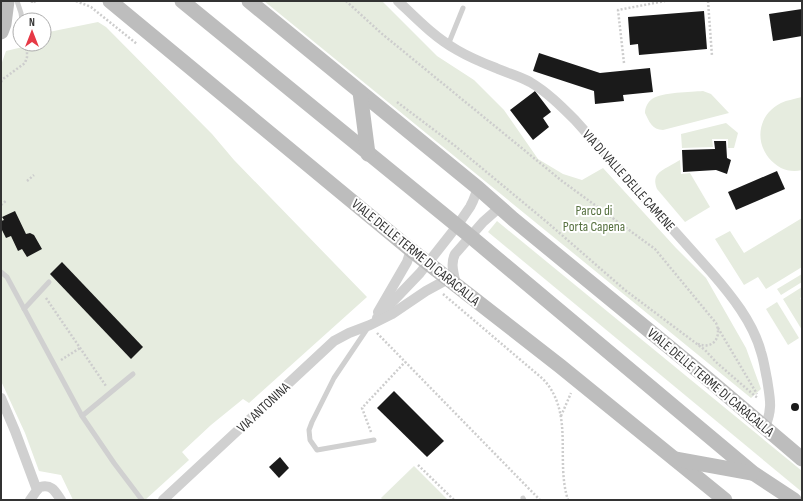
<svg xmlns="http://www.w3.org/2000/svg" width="803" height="501" viewBox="0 0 803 501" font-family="'Sofia Sans Condensed',sans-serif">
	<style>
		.green { fill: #e6ecdf }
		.building { fill: #1a1a1a }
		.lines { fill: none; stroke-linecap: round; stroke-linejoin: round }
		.path { stroke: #cdcdcd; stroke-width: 2.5; stroke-dasharray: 2 2; stroke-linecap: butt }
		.lane { stroke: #d0d0d0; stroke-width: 5 }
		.street { stroke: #d0d0d0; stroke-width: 10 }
		.secondary { stroke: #bdbdbd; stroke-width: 15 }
		.labels { text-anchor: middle; stroke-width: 4; stroke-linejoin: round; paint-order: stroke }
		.street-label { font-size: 14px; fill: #333; stroke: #fff }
		.park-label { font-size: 14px; fill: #56703f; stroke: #fff }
	</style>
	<rect width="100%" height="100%" fill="#fff"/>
	<g class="green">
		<path d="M264,1h118l55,55 37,24 30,30 34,49 25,15 19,6 21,-12 73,80 30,30 40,70 15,41 -10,9z"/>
		<path d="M98,22l8,5 106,107 22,26 133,137 -118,106 -6,-4 -32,26 -29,27 7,8 -44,40h-72l-12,-25 -22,-4 -14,-38 -24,-52v-316l5,-14 29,-7h9l1,-3 -1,-8z"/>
		<path d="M703,91l8,3 18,19 -66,17c-11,0 -14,-9 -18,-17 0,-6 3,-11 7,-14 10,-7 39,-7 51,-8z"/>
		<path d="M802,97v73c-7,2 -15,1 -21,-2 -27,-15 -28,-51 0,-65 6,-3 14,-4 21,-6z"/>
		<path d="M726,123l12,10 -4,15h-6v-9h-16l1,8 -31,1 -1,-14z"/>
		<path d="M680,160l1,14 9,-1 20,34 -25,15 -28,-33c-2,-5 -3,-11 1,-15 3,-4 17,-11 22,-14z"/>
		<path d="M802,218v49l-36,22 -8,-12 -14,8 -29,-46 15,-8 14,22z"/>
		<path d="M497,221l305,250v21l-314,-260z"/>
		<path d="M802,274v8l-21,13 -4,-6z"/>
		<path d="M802,287v10l-2,1 2,4v28l-19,-31z"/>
		<path d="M777,302l22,36 -11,7 -22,-36z"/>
		<path d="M414,466l34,34h-65l-2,-2z"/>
	</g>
	<g class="building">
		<path d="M802,9v27l-29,5 -4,-27z"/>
		<path d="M704,11l3,38 -68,6 -1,-11 -8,1 -2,-28z"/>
		<path d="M539,53l61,20 50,-5 3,24 -30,3 1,6 -29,3 -1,-13 -61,-20z"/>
		<path d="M535,91l16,21 -8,6 6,9 -16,13 -23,-30z"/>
		<path d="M714,141h12l1,17 4,2 -4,14 -11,-4 -33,2 -1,-22 33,-1z"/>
		<path d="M777,171l8,18 -49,21 -8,-18z"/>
		<path d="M15,211l11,23 4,-1 4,2 8,14 -15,8 -5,-8 -4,2 -7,-15 -5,2 -5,-10v-7l3,-1 -2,-3z"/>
		<path d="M62,262l81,85 -12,12 -81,-85z"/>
		<path d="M394,391l50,50 -17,16 -50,-49z"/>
		<circle cx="795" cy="407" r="4"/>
		<path d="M280,457l9,11 -10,10 -10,-11z"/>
	</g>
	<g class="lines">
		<g class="path">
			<path d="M32,1v2l4,-2"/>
			<path d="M76,1l15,6 46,37"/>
			<path d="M346,1l35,32 181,148 93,68 61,74c6,13 -2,27 -18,21"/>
			<path d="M708,1l4,55"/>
			<path d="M624,63l-6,-53 47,-9"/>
			<path d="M1,82l2,-3 22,-16 2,-6v-5l-3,-8"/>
			<path d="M397,102l57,43 94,78 77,67 80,60 11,12 39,34 3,2"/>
			<path d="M27,181l7,-6"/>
			<path d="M1,205l6,-5"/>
			<path d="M443,294l100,85c32,34 12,81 25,121"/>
			<path d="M46,298l60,88"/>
			<path d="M718,328l39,66"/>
			<path d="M377,333l163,167"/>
			<path d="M61,360l19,-12"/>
			<path d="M561,416l10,-23"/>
			<path d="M371,432l-9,-24 43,-46"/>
			<path d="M418,465l36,35"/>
		</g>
		<g class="lane">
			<path d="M17,1l4,12 1,7"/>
			<path d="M448,45l15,-37"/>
			<path d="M1,272l6,5 75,139 32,47 28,37"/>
			<path d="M24,309l25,-27"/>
			<path d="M369,326l-35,52 -22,44 -3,8 1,10 7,10 57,-10"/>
			<path d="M82,416l51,-42"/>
			<path d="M523,498l1,2"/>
		</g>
		<g class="street">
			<path d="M398,1c19,18 36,36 59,49 12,7 26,13 39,18 11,5 23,8 34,14 17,10 31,24 45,38l136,152c20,23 42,50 50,80 3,9 4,18 6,27 3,20 6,29 -2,48"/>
			<path d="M456,285c-2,-11 -6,-21 -1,-31l28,-32 17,-15"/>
			<path d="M378,312l29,-50 4,-12"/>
			<path d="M377,318l43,-45 37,-47 13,-19 3,-6 5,-13"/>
			<path d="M1,398l14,33 22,59 -7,10"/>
			<path d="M37,490l3,-3c12,-3 15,4 21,13"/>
			<path d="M163,500l171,-159 15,-8 21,-8 22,-11 34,-23 22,-12"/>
		</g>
		<g class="secondary">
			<path d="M110,1l301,249 149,116 165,134"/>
			<path d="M182,1l288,235 283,237 41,27"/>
			<path d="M249,1l229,187 35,31 189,155 100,85"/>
			<path d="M1,32l3,-8 3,-23"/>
			<path d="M360,92l8,62"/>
			<path d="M675,459l77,14"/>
		</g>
	</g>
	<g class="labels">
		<g class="street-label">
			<text transform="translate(629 180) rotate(48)" y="5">VIA DI VALLE DELLE CAMENE</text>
			<text transform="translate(416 252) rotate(39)" y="5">VIALE DELLE TERME DI CARACALLA</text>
			<text transform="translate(711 382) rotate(40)" y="5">VIALE DELLE TERME DI CARACALLA</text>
			<text transform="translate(263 407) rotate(-43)" y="5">VIA ANTONINA</text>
		</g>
		<g class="park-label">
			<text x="594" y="215">Parco di<tspan x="594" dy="16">Porta Capena</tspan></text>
		</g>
	</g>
	<rect width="803" height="501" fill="none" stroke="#333333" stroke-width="4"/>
	<g transform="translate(32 32)"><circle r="19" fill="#ffffff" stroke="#adadad"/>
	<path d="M0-3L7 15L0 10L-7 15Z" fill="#e63946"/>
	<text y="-6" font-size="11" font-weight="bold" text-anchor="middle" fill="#333333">N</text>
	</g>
</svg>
